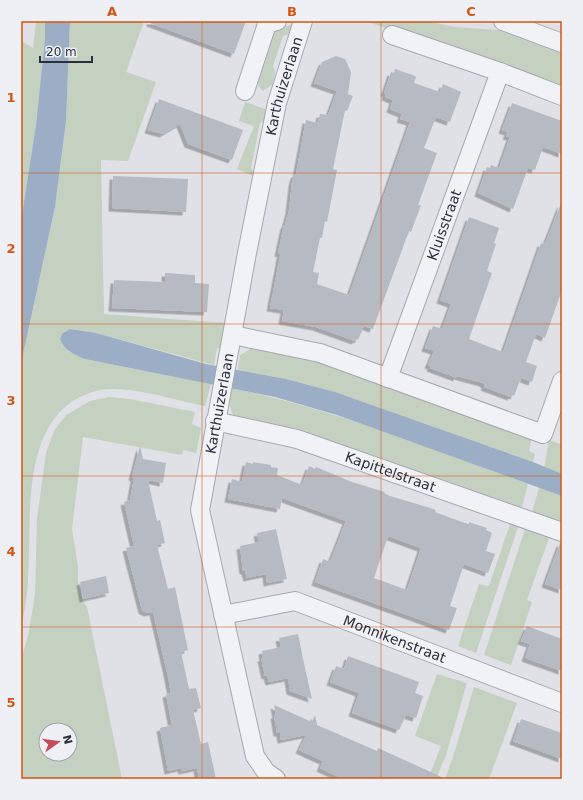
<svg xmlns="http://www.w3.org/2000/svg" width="583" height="800" viewBox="0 0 583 800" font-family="'DejaVu Sans',sans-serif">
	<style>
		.green { fill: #c4d0c0; fill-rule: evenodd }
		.water { fill: #9caec5 }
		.building { fill: #b6bac3; fill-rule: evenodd; filter: url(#shadow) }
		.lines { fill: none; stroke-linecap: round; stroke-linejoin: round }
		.minor-casing { stroke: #a5a8b1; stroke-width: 20 }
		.minor { stroke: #f1f2f6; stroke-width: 18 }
		.grid { fill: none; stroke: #d55511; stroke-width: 1; stroke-opacity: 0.55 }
		.labels { text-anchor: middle; stroke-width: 3; stroke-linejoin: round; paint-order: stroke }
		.street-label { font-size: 14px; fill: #292f3d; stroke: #eef0f5 }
		.neatline { fill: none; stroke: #d55511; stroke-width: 1.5 }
		.grid-label { font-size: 13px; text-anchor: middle; font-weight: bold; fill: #d55511 }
	</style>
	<defs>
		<filter id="shadow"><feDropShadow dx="-3.5" dy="3.5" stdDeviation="0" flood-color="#0004"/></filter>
	</defs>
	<rect width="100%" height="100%" fill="#dfe1e7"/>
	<g class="green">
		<path d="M36,21h9v17l-9,87 -15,96v-180l12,7z"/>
		<path d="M70,21h74l-18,51 30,10 -28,79 -27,-1 3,154 122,9 -3,26 -6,-1 -3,17 -118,-32 -26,-4 15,30 126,25 -6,22c-30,-6 -66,-18 -96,-17 -10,0 -20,4 -29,8 -60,30 -48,124 -52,181 0,17 -4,34 -7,51v-265l34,-157 11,-86z"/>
		<path d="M365,21h60l30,6 43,3 22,4 42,16v37z"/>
		<path d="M293,24l-3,10 -7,2 -10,30 2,6 -2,12 -10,7 -8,-9 17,-51z"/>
		<path d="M245,102l20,7 2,5 -1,6 -6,3 -9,45 4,6v3l-18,-8 17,-43 -15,-5z"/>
		<path d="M251,345l60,12 221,80 -3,14 6,3 -2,8 -198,-70 -49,-13 -48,-9 2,-15 9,-5z"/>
		<path d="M231,388c102,21 199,60 297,96l-7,27 -216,-80 -72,-16 -4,-11z"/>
		<path d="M109,397l21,2 65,13 -3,12 9,4 -5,25 -13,-3 -1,5 -99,-18 -11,92 6,38v14l5,20 4,6 35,172h-101v-119l7,-24 7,-41 2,-76 9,-66 8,-22 12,-16 24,-14zM46,730h24v24h-24z"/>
		<path d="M549,440l11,4 2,-4v34l-18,-6z"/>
		<path d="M539,487l23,9v28l-30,-11z"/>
		<path d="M510,524l8,3 -42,126 -18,-7 21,-62 10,2z"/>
		<path d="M525,529l24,9 -22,62 5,2 -21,63 -27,-10z"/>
		<path d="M437,674l30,9 -21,72 -10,24h-8l13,-33 -26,-10z"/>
		<path d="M474,687l43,16 -28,76h-44l8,-22z"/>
	</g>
	<g class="water">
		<path d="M45,21h25l-4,100 -11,86 -34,157v-143l15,-96 9,-87z"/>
		<path d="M70,329l26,4 110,31 80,15 49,13 198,70 29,12v22l-225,-81 -62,-18 -190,-38c-11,-5 -21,-9 -25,-20l2,-5z"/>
	</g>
	<g class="building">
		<path d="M150,21h96l-12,33 -84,-31z"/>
		<path d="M336,56l9,3 6,13 -3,22 5,2 -6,15 -2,-1 -12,59 4,1 -10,52 -2,-1 -3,17h-2l-7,34 6,1 -2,11 32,11 61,-173 -10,-3 2,-5 -12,-5 3,-9 -8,-3 1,-3 -2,-1 7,-21 3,1 1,-4 18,6 3,2 -2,6 26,9 3,-8 18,8 -11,30 -14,-5 -12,31 13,5 -19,52h3l-10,27 -2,-1 -36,98 -9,-3 -6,14 -2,-1 -1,2 -39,-14 -34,-6 2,-11 -14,-2 10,-52 1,-2 -3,-1 6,-28h1l4,-15 3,-27 2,-8 2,-1 10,-54 12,3 2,-9 8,1 9,-24 -23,-8 8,-21z"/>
		<path d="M159,99l84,31 -11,30 -44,-16 -8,-20 -17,10 -15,-4z"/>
		<path d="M512,103l50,18v33l-19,-7 -8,23 -7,-2 -15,41 -35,-16 9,-26 3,1 1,-3 8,3 11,-31 -4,-1 2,-4 -6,-2z"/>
		<path d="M113,176l75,3 -2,33 -74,-4z"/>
		<path d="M561,203l1,87 -17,48 -9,-4 -10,28 11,4 -5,16 -11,-4 -7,18 -2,-1 -1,2 -27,-10 1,-2 -2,-2 -26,-7v2l-27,-10 1,-2 -3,-1 6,-14 -9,-3 8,-22 9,3 9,-25 -11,-4 29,-83 30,11 -5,15 2,1 -9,27 5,2 -23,66 34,13 38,-109 4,1z"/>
		<path d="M165,273l30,2v8l14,1 -2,28 -95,-4 2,-28 51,2z"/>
		<path d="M140,446l3,13 23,4 -3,20 -15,-3 9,41 3,-1 5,23 -8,2 11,44 7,-2 13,63 -7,2 8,37 7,-1 5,20 -8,2 8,34 7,-2 8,37h-17l-2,-11 -15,3 -1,-3 -13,3 -8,-43 12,-3 -6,-31 5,-1 -4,-21 -14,-60 -6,1 -5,-3 -16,-62 8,-2 -10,-44 6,-2 4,-22 -2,-1z"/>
		<path d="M246,462l7,2v-2l18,3v2l7,1 -1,7 25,10 7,-19 6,3 1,-2 36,15 33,10 -1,1 6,3 37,11 9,3 -1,2 27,10 7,2v-2l18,6 -1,2 6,3 -6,18 9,3 -7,19 -24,-9 -14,42 7,2 -8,22 -134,-48 8,-23 7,3 16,-41 -64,-23 -2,11 -52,-10 4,-20 10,3zM388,536l33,12 -14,42 -33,-12z"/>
		<path d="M276,529l11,50 -20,4 -1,-9 -19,4 -2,-7h-2l-3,-25 19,-4 -2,-9z"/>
		<path d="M560,543l2,1v46l-17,-6z"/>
		<path d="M106,576l3,17 -26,6 -3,-17z"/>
		<path d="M527,626l35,13v32l-37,-13 5,-14 -9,-3z"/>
		<path d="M298,634l7,34 7,31 -22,-8 -2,-13 -19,4 -2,-7 -2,1 -4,-18h2l-1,-7 19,-4 -2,-9z"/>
		<path d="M348,656l71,26 -4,11 8,3 -7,22 -10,-3 -7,15 -47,-17 7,-20 -29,-11 6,-16 8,3z"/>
		<path d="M274,705l38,17 3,-7 2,10 60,26 1,-3 68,31h-103l-23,-11 3,-7 -24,-11 7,-15 -25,5 -1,-7h-3l-3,-18h2z"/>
		<path d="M521,719l41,14v26l-49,-18z"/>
	</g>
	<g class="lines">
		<g class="minor-casing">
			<g id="minor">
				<path d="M503,21l59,22"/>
				<path d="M392,35l108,37 62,24"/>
				<path d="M245,91l22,-67 10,-3"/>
				<path d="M233,335l87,18 223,81 19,-53"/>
				<path id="s1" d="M388,378l112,-306"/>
				<path id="s2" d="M215,421l82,18 265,93"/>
				<path id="s3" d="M223,615l72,-14 267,102"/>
				<path id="s4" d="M276,779l-10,-7 -11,-16 -55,-246 47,-257 30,-150 26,-82"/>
			</g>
		</g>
		<use href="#minor" class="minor"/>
	</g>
	<path class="grid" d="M202,21v758M381,21v758M21,173h541M21,324h541M21,476h541M21,627h541"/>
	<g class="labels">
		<g class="street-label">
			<text dy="5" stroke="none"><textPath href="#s4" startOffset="716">Karthuizerlaan</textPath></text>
			<text dy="5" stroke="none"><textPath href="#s1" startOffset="163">Kluisstraat</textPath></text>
			<text dy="5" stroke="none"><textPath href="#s4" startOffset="392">Karthuizerlaan</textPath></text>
			<text dy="5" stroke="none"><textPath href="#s2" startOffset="183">Kapittelstraat</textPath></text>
			<text dy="5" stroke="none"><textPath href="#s3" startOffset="180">Monnikenstraat</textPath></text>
		</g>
	</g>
	<rect width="583" height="800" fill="none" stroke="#eef0f5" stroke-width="44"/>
	<g transform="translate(58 742) rotate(76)"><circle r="19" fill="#eef0f5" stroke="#9fa3ab"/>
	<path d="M0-3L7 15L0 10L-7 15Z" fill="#c44b58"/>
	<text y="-6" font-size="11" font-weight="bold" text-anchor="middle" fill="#292f3d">N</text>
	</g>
	<path d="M40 56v6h52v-6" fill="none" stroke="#292f3d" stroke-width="2"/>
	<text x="46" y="56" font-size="12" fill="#292f3d" stroke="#eef0f5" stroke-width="3" paint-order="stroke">20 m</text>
	<rect x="22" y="22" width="539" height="756" class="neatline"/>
	<g class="grid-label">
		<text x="112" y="16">A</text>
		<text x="292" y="16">B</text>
		<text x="471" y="16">C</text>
		<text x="11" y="102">1</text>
		<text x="11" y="253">2</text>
		<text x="11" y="405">3</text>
		<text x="11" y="556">4</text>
		<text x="11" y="707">5</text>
	</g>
</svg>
